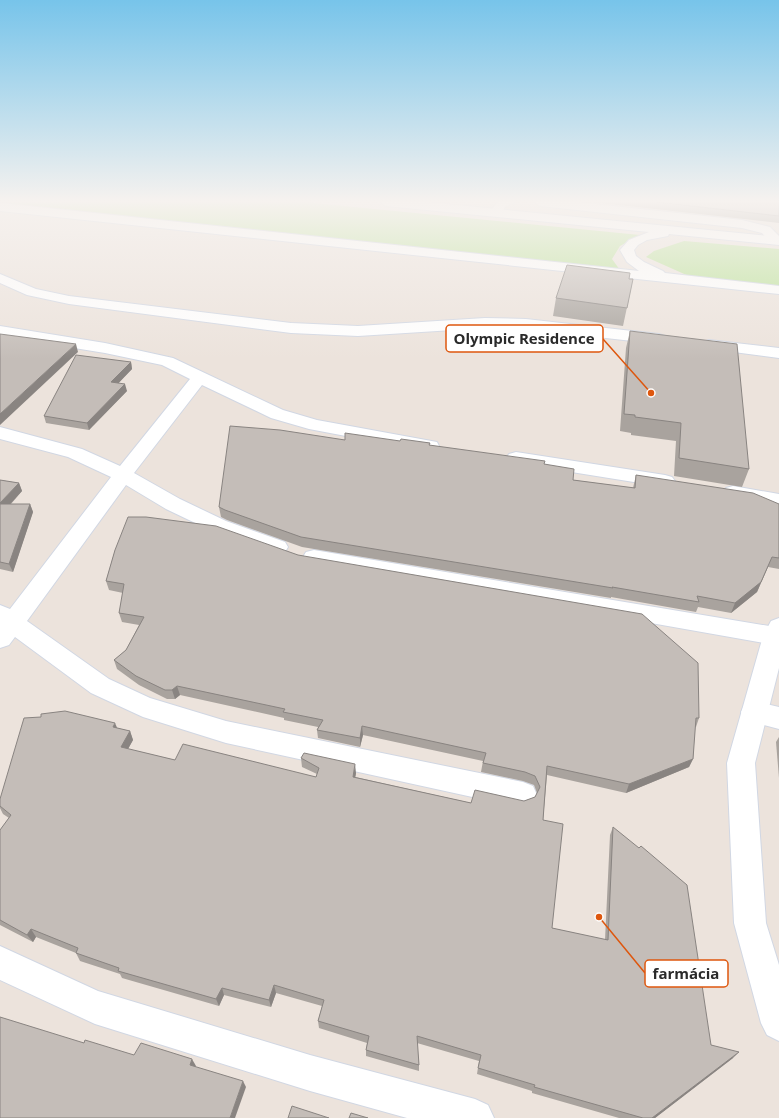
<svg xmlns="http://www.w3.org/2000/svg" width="779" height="1118" viewBox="0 0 779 1118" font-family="'Open Sans',sans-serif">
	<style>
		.green { fill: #bbe298 }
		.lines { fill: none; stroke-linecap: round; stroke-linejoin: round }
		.street-casing { stroke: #d1d7e3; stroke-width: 2 }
		.secondary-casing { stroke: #d1d7e3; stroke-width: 2 }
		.street { fill: #fff; fill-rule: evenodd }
		.secondary { fill: #fff; fill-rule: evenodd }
		.wall { fill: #a9a39e }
		.shaded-wall { fill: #898481 }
		.building { fill: #c4bdb8; stroke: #898481 }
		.leader { fill: none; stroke: #de570e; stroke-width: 1.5 }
		.callout-dot { fill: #de570e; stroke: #fff; stroke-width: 1.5 }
		.callout { fill: #fff; stroke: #de570e; stroke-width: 1.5 }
		.callout-label { font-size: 15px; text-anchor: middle; font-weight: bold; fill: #2a2a2a }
	</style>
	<rect width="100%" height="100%" fill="#ece3dc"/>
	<g class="green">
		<path d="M303,202l337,33 -20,11 -8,13 8,11 -620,-67z"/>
		<path d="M684,241l95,8v37l-88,-9 -45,-20 8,-6z"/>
	</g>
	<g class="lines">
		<g class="street-casing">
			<g id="street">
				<path d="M497,202h18l-10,5 -5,9h-8l-2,-3z"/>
				<path d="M534,202h42l166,18 28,7 9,9v7h-8l-9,-10 -20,-5 -202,-22z"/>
				<path d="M0,274l36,15 33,7 222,27 67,3 127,-8 41,1 133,15 6,2 2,3 -2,3 -6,2 -133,-15 -41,-1 -127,8 -67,-3 -222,-29 -42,-9 -27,-12z"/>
				<path d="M0,326l105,17 68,15 110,52 34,10 120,22 2,4 -2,4 -7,2 -121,-23 -38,-11 -69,-33 -68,88 46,26 46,22 59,21 3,5 -3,5 -8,2 -8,-2 -57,-21 -46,-22 -40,-24 -99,136 82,58 41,19 76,23 297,61 10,4 4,9 -4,9 -10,4 -297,-65 -83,-26 -52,-24 -76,-56 -6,8 -9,3v-43l10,4 101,-132 -43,-20 -68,-18v-12l82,22 38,17 70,-87 -28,-14 -57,-12 -105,-17z"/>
				<path d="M709,340l70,8v10l-76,-10 -2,-3 2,-3z"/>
				<path d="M516,452l149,23 7,2 3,4 -3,4 -7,2 -156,-25 -3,-4 3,-4z"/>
				<path d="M733,486l46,8v12l-53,-10 -3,-4 3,-4z"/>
				<path d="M314,550l461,77 4,1v16l-4,1 -469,-83 -3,-5 3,-5z"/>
				<path d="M754,701l25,6v22l-34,-9 -4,-8 4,-8z"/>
				<path d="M0,946l98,45 212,64 165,44 13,6 6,13h-87l-97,-27 -215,-67 -95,-44z"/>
			</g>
		</g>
		<g class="secondary-casing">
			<g id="secondary">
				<path d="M380,202h46l353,35v8l-110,-11 -1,2 -21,4 -9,5 -4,5 2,6 8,6 19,9 2,2 114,13v8l-779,-83v-8l639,68 -12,-9 -7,-12 9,-10 20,-8 -263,-26z"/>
				<path d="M779,618v50l-24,95 11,160 13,42v76l-12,-6 -6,-12 -27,-100 -7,-160 36,-127 8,-15z"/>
			</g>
		</g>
		<use href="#street" class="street"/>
		<use href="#secondary" class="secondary"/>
	</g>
	<g class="wall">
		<path d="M593,202h186v21z"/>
		<path d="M633,279l-10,47 -70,-10 3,-18z"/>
		<path d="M630,331l119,138 -7,18 -68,-11 2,-35 -45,-6v-2l-11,-2 6,-83z"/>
		<path d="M131,362l1,7 -14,14 9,8 -38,39 -43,-7 -2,-7z"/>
		<path d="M345,440l55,1 30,2 -1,2 115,19 29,16 60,8 3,-13 143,29v65l-11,-2 -11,25 -26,21 -33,-6 -2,5 -85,-15v1l-309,-51 -75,-27 -6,-3 -2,-10z"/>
		<path d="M0,480l19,3 3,8 -11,13h19l3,8 -20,60 -13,-3z"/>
		<path d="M115,550l584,168 -3,9h-1l-2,32 -4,8 -63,26 -79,-18 -4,45 9,108 53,12 5,-105 3,-8 98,218 22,13 -78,60h-36l-87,-25v-2l-55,-17 2,-13 -62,-18 2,22v6l-53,-15v-6l1,-7 -48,-15 -1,-7 4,-15 -46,-13 -5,14 -47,-12 -5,11 -97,-28 -2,-4 -40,-13 -4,-8 -40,-16 -3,5 -33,-17v-95l9,-12 -6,-4 -3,-6v-9l117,-71 13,3 3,9 -5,9 47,11 141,17 1,-3 -15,-7 -1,-9 55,15 -1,4 116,26 53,-2 11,-4 2,-4 -3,-8 -11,-4 -42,-9 2,-11 -120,-26 -3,12 -42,-9 -1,-8 1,-3 -34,-7v-2l-104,-23 -5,4h-8l-28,-14 -22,-16 -3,-9 12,-10 13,-25 -17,-3 -3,-9 4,-20 -14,-3 -3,-9z"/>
		<path d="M779,737v41l-3,-36z"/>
	</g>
	<g class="shaded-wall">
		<path d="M76,344l2,8 -78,73v-11z"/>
		<path d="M131,362l1,7 -19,20 -2,-7z"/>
		<path d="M125,384l2,7 -38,39 -2,-7z"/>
		<path d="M19,483l3,8 -19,21 -3,-9z"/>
		<path d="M30,504l3,8 -20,60 -4,-8z"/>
		<path d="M772,557l-15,35 -26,21 4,-10z"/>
		<path d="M177,686l3,9 -5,4 -3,-9z"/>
		<path d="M115,723l4,9 -6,-5z"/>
		<path d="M362,726l1,9 -3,12v-9z"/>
		<path d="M130,731l3,9 -9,16 -3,-9z"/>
		<path d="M693,759l-4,8 -63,26 3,-9z"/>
		<path d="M355,764l1,9 -2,12 -1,-8z"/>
		<path d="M31,929l5,8 -3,5 -6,-7z"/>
		<path d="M274,985l2,8 -5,14 -2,-7z"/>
		<path d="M222,988l2,7 -5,11 -3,-7z"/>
		<path d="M739,1052l-6,6 -78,60h-3z"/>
		<path d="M192,1059l4,7 -3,6 -3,-7z"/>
		<path d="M243,1081l3,6 -11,31h-5z"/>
	</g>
	<g class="building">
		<path d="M657,202h122v14z"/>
		<path d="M567,265l63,8 -1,6h4l-6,29 -71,-10z"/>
		<path d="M630,331l107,13 12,125 -70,-11 2,-35 -46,-6v-2l-11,-1z"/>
		<path d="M0,334l76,10 -76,70z"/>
		<path d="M76,355l55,7 -20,20 14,2 -38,39 -43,-7z"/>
		<path d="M230,426l50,4 65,10v-7l55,8 1,-2 29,4 -1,2 116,16 -1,3 30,5 -1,11 62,8 1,-13 117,18 26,11v54l-7,-1 -11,25 -26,21 -38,-7 2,6 -87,-15 1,1 -312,-51 -76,-27 -6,-3z"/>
		<path d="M0,480l19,3 -19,20z"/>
		<path d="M0,504h30l-21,60 -9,-2z"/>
		<path d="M128,517h18l70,9 82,29 344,59 56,49 1,55h-3l-3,41 -64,25 -82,-18 -4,54 20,4 -11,104 56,12 5,-113 26,21 2,-2 46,39 24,160 28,7 -87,66h-9l-109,-31 1,-2 -57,-17 3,-13 -64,-19 2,29 -53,-15 3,-14 -51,-15 6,-21 -50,-15 -5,15 -47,-12 -6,11 -98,-28 1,-3 -43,-15 2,-5 -47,-19 -4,6 -27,-15v-90l11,-15 -11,-9v-7l24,-81 17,-1v-3l24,-3 50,12 -2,4 17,4 -9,16 54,13 8,-16 133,33 3,-9 -18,-10 3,-5 51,11 -2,13 118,26 4,-13 49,11 11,-4 5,-10 -5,-11 -10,-4 -42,-9 3,-10 -124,-27 -2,12 -43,-8 6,-10 -40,-8 2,-3 -108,-23 -5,4h-7l-29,-14 -22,-16 12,-10 18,-33 -25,-4 5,-29 -18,-3 9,-31z"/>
		<path d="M0,1017l84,26 1,-3 49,15 7,-12 51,16 -2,6 53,16 -13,37h-230z"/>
		<path d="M292,1106l37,12h-41z"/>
		<path d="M351,1113l17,5h-19z"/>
	</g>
	<linearGradient id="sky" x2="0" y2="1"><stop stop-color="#77c4ea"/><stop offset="0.56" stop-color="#f6f2ef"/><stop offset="1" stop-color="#f6f2ef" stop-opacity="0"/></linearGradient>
	<rect width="779" height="359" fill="url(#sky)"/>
	<path class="leader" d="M651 393L603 339M599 917L645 973"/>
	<g class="callout-dot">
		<circle cx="651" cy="393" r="4"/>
		<circle cx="599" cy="917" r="4"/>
	</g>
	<g class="callout">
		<rect x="446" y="325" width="157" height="27" rx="4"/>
		<rect x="645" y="960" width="83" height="27" rx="4"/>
	</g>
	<g class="callout-label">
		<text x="524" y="344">Olympic Residence</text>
		<text x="686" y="979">farmácia</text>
	</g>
</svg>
